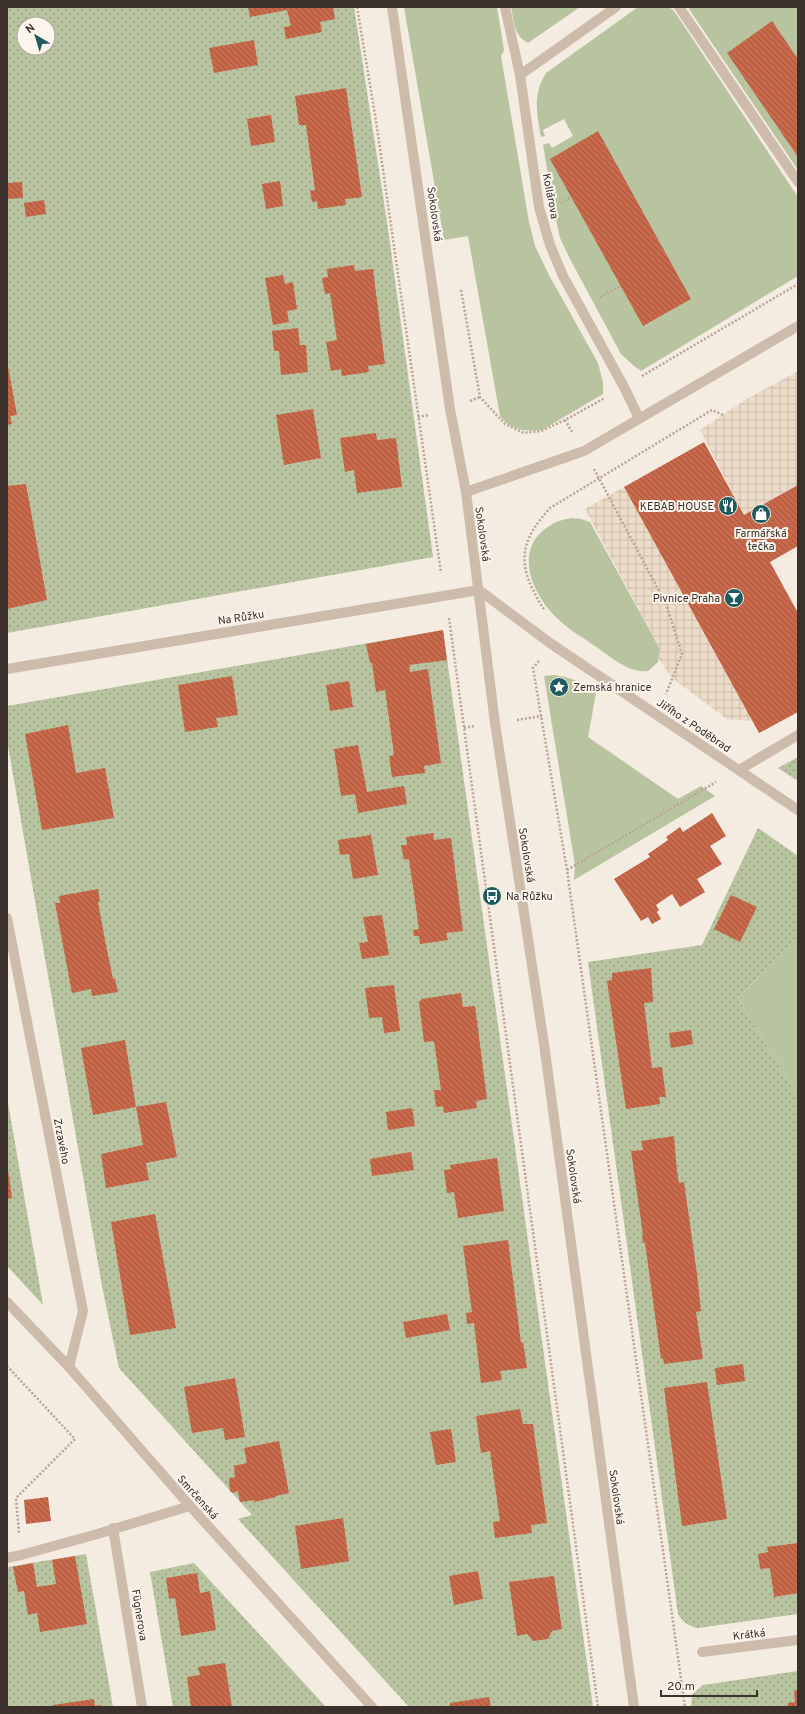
<svg xmlns="http://www.w3.org/2000/svg" width="805" height="1714" viewBox="0 0 805 1714" font-family="Overpass,sans-serif">
	<style>
		.grass { fill: #b8c4a0 }
		.park { fill: url(#park-dots); fill-rule: evenodd }
		.plaza { fill: url(#plaza-grid) }
		.building { fill: url(#building-back-hatch) }
		.lines { fill: none; stroke-linecap: round; stroke-linejoin: round }
		.path { stroke: #b9a596; stroke-width: 2.5; stroke-dasharray: 2 2; stroke-linecap: butt }
		.minor { stroke: #cdbbac; stroke-width: 10 }
		.tertiary { stroke: #cdbbac; stroke-width: 10 }
		.labels { text-anchor: middle; stroke-width: 4; stroke-linejoin: round; paint-order: stroke }
		.street-label { font-size: 11px; fill: #3b302b; stroke: #fbf5ee }
		.poi-label { font-size: 11px; fill: #3b302b; stroke: #fbf5ee; text-anchor: end }
	</style>
	<defs>
		<pattern id="park-dots" width="8" height="8" patternUnits="userSpaceOnUse"><rect width="8" height="8" fill="#b8c4a0"/><path d="M2 2h.1M6 6h.1" fill="none" stroke="#97a083" stroke-width="1.8" stroke-linecap="round"/></pattern>
		<pattern id="plaza-grid" width="8" height="8" patternUnits="userSpaceOnUse"><rect width="8" height="8" fill="#ecdcc8"/><path d="M0 4h8M4 0v8" fill="none" stroke="#cbbdac"/></pattern>
		<pattern id="building-back-hatch" width="6" height="6" patternUnits="userSpaceOnUse"><rect width="6" height="6" fill="#c8694b"/><path d="M-1 5l2 2M0 0l6 6M5-1l2 2" fill="none" stroke="#a4573f"/></pattern>
	</defs>
	<rect width="100%" height="100%" fill="#f4ebe1"/>
	<g class="grass">
		<path d="M404,7h93l7,43 -3,6 28,166 6,24 14,29 49,88 5,19v12l-61,36c-17,2 -32,0 -42,-14l-32,-180 -24,4z"/>
		<path d="M511,7h69l-52,36c-14,-7 -14,-22 -17,-36z"/>
		<path d="M638,7h31l5,4 124,186v79l-157,95 -8,-6 -12,-11 -50,-93 -11,-23 -5,-23 -12,-70 6,-2 3,5 21,-12 -9,-17 -21,11 2,6 -4,1c-4,-24 -9,-41 5,-64z"/>
		<path d="M688,7h110v163l-107,-158z"/>
		<path d="M572,518l9,1 9,3 70,127 -2,13 -10,9c-20,2 -37,-14 -53,-25 -13,-9 -28,-17 -39,-29 -19,-18 -38,-54 -20,-79 10,-12 21,-18 36,-20z"/>
		<path d="M554,675c17,2 29,8 42,18l-8,44 90,62 23,-13 14,10 -141,84 1,-15 -31,-189z"/>
		<path d="M798,937v160l-60,-99z"/>
	</g>
	<g class="park">
		<path d="M7,7h347l34,222 45,328 -426,76zM24,24h24v24h-24z"/>
		<path d="M443,630l150,1077h-184l-171,-188 14,-4 -133,-147 -17,-82 -95,-546v-34z"/>
		<path d="M798,757v24l-20,-13z"/>
		<path d="M758,828l40,28v81l-60,61 60,99v517l-100,14c-10,-2 -15,-6 -20,-14l-90,-652 114,-17z"/>
		<path d="M7,1097l36,208 -36,-39z"/>
		<path d="M86,1554l27,153h-106v-140z"/>
		<path d="M194,1563l132,144h-153l-23,-135z"/>
		<path d="M798,1671v36h-107l1,-12 11,-10z"/>
	</g>
	<g class="plaza">
		<path d="M798,371v114l-54,30 -44,-85 45,-30z"/>
		<path d="M624,487l129,234 -26,-2 -55,-41 -13,-19 1,-10 -75,-140z"/>
	</g>
	<g class="building">
		<path d="M248,7h85l2,12 -15,3 2,10 -36,7 -2,-12 7,-1 -4,-16 -37,7z"/>
		<path d="M772,21l26,38v98l-71,-104z"/>
		<path d="M254,40l4,25 -44,8 -5,-25z"/>
		<path d="M346,88l16,109 -17,2 1,6 -28,4 -1,-8 -5,1 -2,-11 5,-1 -9,-65h-7l-4,-29z"/>
		<path d="M271,115l4,27 -24,4 -4,-27z"/>
		<path d="M598,131l93,168 -48,27 -93,-167z"/>
		<path d="M280,181l3,25 -17,3 -4,-25z"/>
		<path d="M22,182l1,16 -16,1v-16z"/>
		<path d="M44,200l2,14 -20,3 -2,-14z"/>
		<path d="M354,265l1,6 18,-2 12,95 -17,2 1,6 -27,4 -1,-7 -10,2 -5,-29 11,-2 -7,-47 -5,1 -3,-16 6,-1 -1,-8z"/>
		<path d="M283,275l2,9 8,-2 4,27 -10,2 2,11 -16,3 -8,-47z"/>
		<path d="M298,328l2,17h6l2,27 -27,3 -2,-24h-5l-2,-20z"/>
		<path d="M7,361l10,54 -7,1 2,8 -5,1z"/>
		<path d="M313,409l8,49 -37,7 -8,-50z"/>
		<path d="M376,433l1,7 19,-2 6,49 -45,6 -3,-23 -9,2 -5,-34z"/>
		<path d="M704,442l40,73 54,-30v61l-28,16 28,51v99l-39,21 -135,-246z"/>
		<path d="M26,484l21,116 -40,9v-123z"/>
		<path d="M443,630l4,30 -38,5 1,7 18,-3 13,94 -17,3 1,7 -33,4 -3,-21 5,-1 -9,-65 -9,2 -4,-29h-2l-4,-19z"/>
		<path d="M232,676l6,39 -22,3 2,9 -33,5 -7,-47z"/>
		<path d="M349,681l4,26 -23,4 -4,-26z"/>
		<path d="M68,725l8,48 29,-5 9,50 -72,12 -17,-96z"/>
		<path d="M358,745l9,47 37,-6 3,18 -49,9 -3,-19 -14,2 -7,-47z"/>
		<path d="M712,813l14,23 -16,10 12,18 -25,15 8,13 -25,15 -8,-13 -16,11 3,5 -2,2 4,7 -9,5 -4,-7 -7,4 -27,-42 36,-22 -2,-3 20,-14 -2,-3 14,-10 3,5z"/>
		<path d="M433,833l1,7 17,-2 12,93 -17,2 2,7 -28,4 -1,-8h-5l-1,-6 6,-1 -10,-70 -5,1 -3,-15h6l-1,-8z"/>
		<path d="M371,835l7,40 -25,4 -4,-25 -9,1 -2,-15z"/>
		<path d="M98,889l2,13h-2l7,38 8,39h2l3,13 -26,4 -1,-7 -19,4 -17,-90h5l-1,-7z"/>
		<path d="M731,895l26,12 -17,35 -26,-13z"/>
		<path d="M382,915l7,40 -27,4 -3,-16 9,-1 -5,-25z"/>
		<path d="M651,968l2,34 -9,1 8,65 10,-1 4,30h-7l1,7 -34,5 -19,-128 5,-1v-7z"/>
		<path d="M394,985l6,46 -16,2 -2,-16 -13,1 -4,-30z"/>
		<path d="M461,993l2,14 12,-1 12,93 -11,2 1,7 -33,5 -1,-7 -7,1 -2,-17h7l-7,-49 -10,1 -5,-40 3,-3z"/>
		<path d="M691,1030l2,14 -22,4 -2,-15z"/>
		<path d="M125,1040l11,67 -43,8 -12,-67z"/>
		<path d="M166,1102l11,55 -31,6 3,17 -43,8 -5,-34 42,-9 -7,-38z"/>
		<path d="M412,1108l3,18 -27,4 -2,-18z"/>
		<path d="M674,1136l3,36 2,11 5,-1 13,92 4,37 -5,1 7,47 -39,5 -1,-6 -2,1 -16,-116h-2l-1,-7 1,-1 -12,-84 12,-1 -2,-9z"/>
		<path d="M411,1152l3,18 -42,6 -2,-17z"/>
		<path d="M497,1158l7,53 -46,7 -4,-26 -7,1 -3,-23 7,-1 -1,-4z"/>
		<path d="M8,1170l4,28 -5,1v-28z"/>
		<path d="M155,1214l21,114 -46,7 -19,-113z"/>
		<path d="M508,1240l13,103 2,-1 4,26 -27,3 2,9 -21,3 -7,-60 -7,1 -1,-11 6,-1 -9,-66z"/>
		<path d="M447,1314l3,16 -44,8 -3,-16z"/>
		<path d="M743,1364l2,17 -28,4 -2,-17z"/>
		<path d="M235,1378l10,59 -20,3 -2,-12 -31,5 -8,-46z"/>
		<path d="M707,1382l20,137 -45,7 -18,-138z"/>
		<path d="M520,1409l3,15h10l14,99 -16,2 1,8 -37,5 -2,-16 7,-1 -10,-70 -9,2 -5,-37z"/>
		<path d="M451,1429l5,33 -20,3 -6,-33z"/>
		<path d="M279,1441l10,52 -13,3v1l-22,5v-2l-14,2 -2,-11 -5,2 -3,-2 -1,-11 1,-2 5,-1 -1,-11 13,-3 -3,-15z"/>
		<path d="M48,1497l3,24 -25,3 -2,-24z"/>
		<path d="M343,1518l6,43 -48,8 -6,-43z"/>
		<path d="M798,1543v50l-24,4 -4,-29 -10,1 -2,-15 10,-2 -1,-5z"/>
		<path d="M75,1556l12,68 -47,8 -3,-19 -9,2 -4,-24 -6,1 -5,-25 20,-4 4,24 19,-3 -4,-24z"/>
		<path d="M478,1571l5,28 -29,6 -5,-29z"/>
		<path d="M197,1573l3,20 10,-2 6,39 -35,6 -6,-38 -6,1 -3,-21z"/>
		<path d="M554,1576l8,53 -10,2 -4,8 -15,2 -6,-7 -10,2 -8,-54z"/>
		<path d="M225,1663l7,44h-41l-4,-30 13,-2 -2,-8z"/>
		<path d="M798,1690v17h-10v-4l7,-1 -1,-11z"/>
		<path d="M489,1697l2,10h-41v-4z"/>
		<path d="M94,1699l1,7 6,-1v2h-48v-2z"/>
	</g>
	<g class="lines">
		<g class="path">
			<path d="M357,7l19,114 65,452"/>
			<path d="M561,203l10,-6"/>
			<path d="M461,290l19,107 25,27 19,9 17,-2 24,-11 40,-22"/>
			<path d="M600,297l21,-11"/>
			<path d="M642,376l156,-92"/>
			<path d="M470,401l10,-4"/>
			<path d="M418,417l11,-2"/>
			<path d="M565,420l7,12"/>
			<path d="M594,469l72,135 16,50 -16,40"/>
			<path d="M544,609c-5,-6 -8,-14 -12,-21 -16,-34 -5,-54 18,-80l162,-98 11,5"/>
			<path d="M449,618l149,1089"/>
			<path d="M539,661l-6,7 34,202 118,837"/>
			<path d="M517,720l25,-4"/>
			<path d="M464,728l10,-2"/>
			<path d="M567,870l149,-88"/>
			<path d="M7,1366l68,73 -59,59 3,35"/>
		</g>
		<g class="minor">
			<path d="M505,7l15,68"/>
			<path d="M616,7l-96,68 19,132 11,38 13,31 61,111 15,31"/>
			<path d="M679,7l119,175"/>
			<path d="M466,492l118,-41 214,-125"/>
			<path d="M7,669l472,-79 71,53 248,167"/>
			<path d="M739,770l59,-35"/>
			<path d="M7,918l76,393 -14,56"/>
			<path d="M7,1302l62,65 121,139 182,201"/>
			<path d="M113,1528l29,179"/>
			<path d="M7,1558l14,-3 73,-20 96,-29"/>
			<path d="M702,1652l96,-12"/>
		</g>
		<path class="tertiary" d="M392,7l58,402 16,83 29,231 49,321 90,663"/>
	</g>
	<defs>
		<g id="restaurant-disc" transform="scale(1)"><circle r="9.5" fill="#1f5a5e" stroke="#fbf5ee"/><path d="M-5-6h1v4h1v-4h1v4h1v-4h1v5L-1.5 .5V6h-2V.5L-5-1ZM5-6V6H3V1.5H1.5Q1.5-4 5-6Z" fill="#fff"/></g>
		<g id="shop-disc" transform="scale(1)"><circle r="9.5" fill="#1f5a5e" stroke="#fbf5ee"/><path d="M-5-2.5h2.3a2.7 3.5 0 0 1 5.4 0H5L5.5 6h-11ZM-1.5-2.5h3a1.5 2.3 0 0 0-3 0Z" fill="#fff"/></g>
		<g id="bar-disc" transform="scale(1)"><circle r="9.5" fill="#1f5a5e" stroke="#fbf5ee"/><path d="M-6-5H6L.8 .8V4.5H3.5V6h-7V4.5H-.8V.8Z" fill="#fff"/></g>
		<g id="sight-disc" transform="scale(1)"><circle r="9.5" fill="#1f5a5e" stroke="#fbf5ee"/><path d="M0-6L1.8-2.2L6-1.7L2.9 1.2L3.7 5.4L0 3.3L-3.7 5.4L-2.9 1.2L-6-1.7L-1.8-2.2Z" fill="#fff"/></g>
		<g id="bus-disc" transform="scale(1)"><circle r="9.5" fill="#1f5a5e" stroke="#fbf5ee"/><path d="M-5-6H5V4H4V6H2V4H-2V6H-4V4H-5ZM-3.5-4V0h7V-4ZM-3.5 1.2v1.5H-2V1.2ZM2 1.2v1.5H3.5V1.2Z" fill="#fff"/></g>
	</defs>
	<g fill-rule="evenodd">
		<use href="#restaurant-disc" x="728" y="506"/>
		<use href="#shop-disc" x="761" y="514"/>
		<use href="#bar-disc" x="734" y="598"/>
		<use href="#sight-disc" x="559" y="687"/>
		<use href="#bus-disc" x="492" y="896"/>
	</g>
	<g class="labels">
		<g class="street-label">
			<text transform="translate(551 196) rotate(79)" y="4">Kollárova</text>
			<text transform="translate(435 214) rotate(82)" y="4">Sokolovská</text>
			<text transform="translate(483 534) rotate(82)" y="4">Sokolovská</text>
			<text transform="translate(241 617) rotate(-9)" y="4">Na Růžku</text>
			<text transform="translate(694 725) rotate(34)" y="4">Jiřího z Poděbrad</text>
			<text transform="translate(527 855) rotate(81)" y="4">Sokolovská</text>
			<text transform="translate(62 1141) rotate(79)" y="4">Zrzavého</text>
			<text transform="translate(574 1176) rotate(82)" y="4">Sokolovská</text>
			<text transform="translate(198 1497) rotate(48)" y="4">Smrčenská</text>
			<text transform="translate(617 1497) rotate(82)" y="4">Sokolovská</text>
			<text transform="translate(140 1615) rotate(81)" y="4">Fügnerova</text>
			<text transform="translate(749 1634) rotate(-7)" y="4">Krátká</text>
		</g>
		<g class="poi-label">
			<text x="714" y="510">KEBAB HOUSE</text>
			<text x="761" y="537" text-anchor="middle">Farmářská<tspan x="761" dy="13">tečka</tspan></text>
			<text x="720" y="602">Pivnice Praha</text>
			<text x="573" y="691" text-anchor="start">Zemská hranice</text>
			<text x="506" y="900" text-anchor="start">Na Růžku</text>
		</g>
	</g>
	<rect width="805" height="1714" fill="none" stroke="#3b302b" stroke-width="16"/>
	<g transform="translate(36 36) rotate(322)"><circle r="19" fill="#fbf5ee" stroke="#aea6a0"/>
	<path d="M0-3L7 15L0 10L-7 15Z" fill="#1f5a5e"/>
	<text y="-6" font-size="11" font-weight="bold" text-anchor="middle" fill="#3b302b">N</text>
	</g>
	<path d="M661 1690v6h96v-6" fill="none" stroke="#3b302b" stroke-width="2"/>
	<text x="667" y="1690" font-size="12" fill="#3b302b" stroke="#fbf5ee" stroke-width="3" paint-order="stroke">20 m</text>
</svg>
